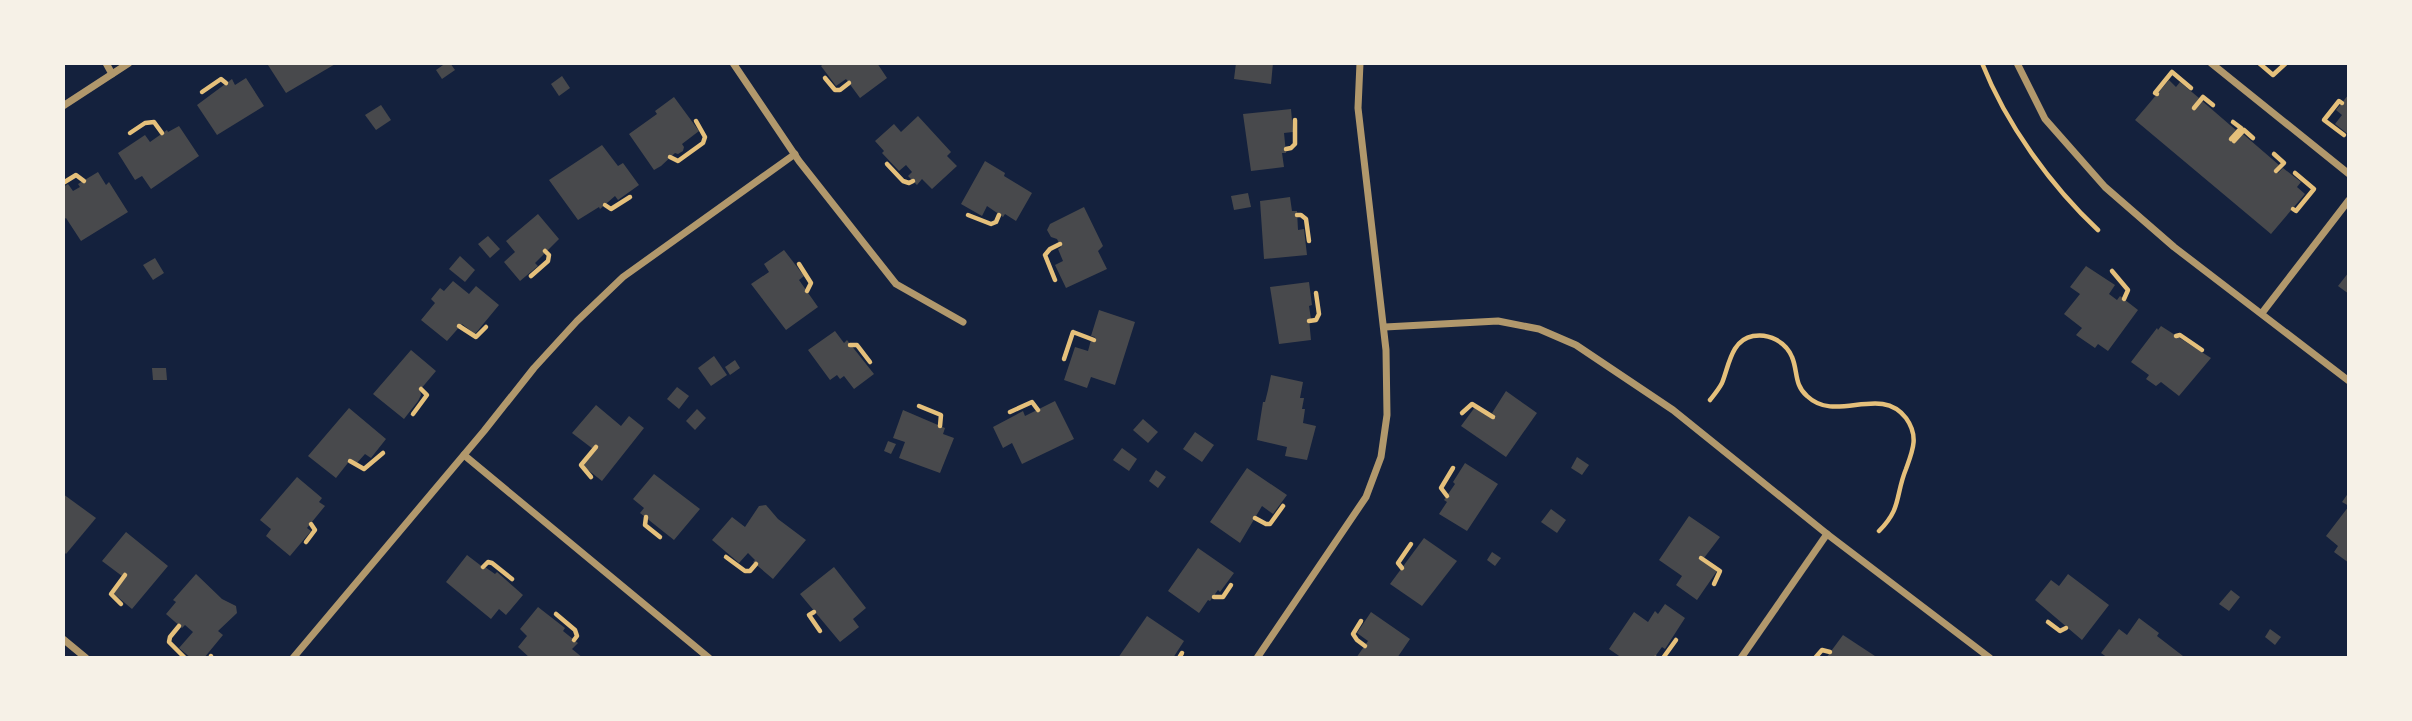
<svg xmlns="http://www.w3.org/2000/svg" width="2412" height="721" viewBox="0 0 2412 721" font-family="'IBM Plex Sans',sans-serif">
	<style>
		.building { fill: #48494c }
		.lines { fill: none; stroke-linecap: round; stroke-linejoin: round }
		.path { stroke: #e5c07b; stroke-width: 4.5 }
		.minor { stroke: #b1986c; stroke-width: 7 }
	</style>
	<rect width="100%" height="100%" fill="#14213d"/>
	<g class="building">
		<path d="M272,63h65l-51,30 -18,-28z"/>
		<path d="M446,63h4l5,7 -13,9 -6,-9z"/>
		<path d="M824,63h53l10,15 -27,20 -14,-19 -10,7 -15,-20z"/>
		<path d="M1236,63h37l-2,21 -37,-5z"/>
		<path d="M562,76l8,12 -11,8 -8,-12z"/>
		<path d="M246,78l18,28 -47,29 -20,-30 35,-26 3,6z"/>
		<path d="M2169,80l7,7 4,-5 19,16 -7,10 9,-8 29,25 6,5 -6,8 5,5 8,-9 36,31 -4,5 3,3 5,-5 18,14 -4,5 8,7 -34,40 -136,-114z"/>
		<path d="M2349,94v41l-14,-11 7,-9 -6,-5z"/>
		<path d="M674,97l25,34 -17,13 2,3 -1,4 -5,3 -3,-1 -14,13 -7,4 -25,-36 28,-20 -2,-3z"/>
		<path d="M381,105l10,15 -15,10 -11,-15z"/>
		<path d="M1291,109l2,23 -9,1 2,20h-4l2,14 -33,4 -8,-57z"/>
		<path d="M918,116l33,36 -4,4 10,10 -25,23 -10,-10 -5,6 -9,-9 4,-4 -6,-7 -7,6 -17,-18 2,-2 -9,-10 19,-17 7,8z"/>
		<path d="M179,126l20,30 -48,33 -9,-13 -7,4 -17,-27 27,-18 5,7 17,-12 1,2z"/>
		<path d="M602,145l16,21 5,-3 16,22 -21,15 -3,-4 -15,13 -1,-2 -21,13 -29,-40z"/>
		<path d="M985,161l20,12 -1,3 28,17 -16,28 -11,-7 -2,3 -16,-11 -5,10 -21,-12z"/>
		<path d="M98,172l8,13 3,-3 19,30 -47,29 -15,-23 -3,2v-33l5,-3 5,7 7,-4 -2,-3z"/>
		<path d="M1248,193l3,14 -17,3 -3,-14z"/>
		<path d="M1290,197l2,14h5l1,19 6,-1 3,26 -43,4 -4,-58z"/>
		<path d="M1084,207l19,39 -5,5 9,18 -41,19 -11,-23 8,-4 -5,-12 3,-2 -4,-8 -6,-2 -4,-7 3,-6z"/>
		<path d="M538,214l21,25 -24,24 3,3 -18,15 -16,-19 11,-10 -9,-11z"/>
		<path d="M488,236l12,13 -10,9 -12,-14z"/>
		<path d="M784,250l20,26 -5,4 19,27 -32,23 -35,-46 18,-12 -5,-8z"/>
		<path d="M460,256l15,14 -10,12 -16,-13z"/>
		<path d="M155,258l9,15 -11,7 -10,-15z"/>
		<path d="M2086,266l29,19 -6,9 8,6 3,-4 18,14 -30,41 -10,-7 -3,4 -19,-13 6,-7 -18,-14 16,-20 -10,-7z"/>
		<path d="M2349,272v22l-11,-8z"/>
		<path d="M453,281l16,13 7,-8 23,19 -24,29 -13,-10 -15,17 -26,-21 14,-17 -4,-4 9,-11 4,3z"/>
		<path d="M1309,282l3,23 -3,1 2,13h-2l2,21 -32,4 -9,-57z"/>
		<path d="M1099,310l36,12 -20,63 -24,-8 -4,11 -23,-8 11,-33 13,4 3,-11 2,1 2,-4 -4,-1z"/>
		<path d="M2161,326l50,32 -32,38 -18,-14 -5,4 -10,-7 3,-4 -18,-13 26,-34 1,2z"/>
		<path d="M835,331l9,12 3,-3 27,34 -20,15 -10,-13 -4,3 -3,-4 -7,5 -22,-30z"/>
		<path d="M411,350l25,21 -16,19 1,5 -3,6 -14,18 -31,-25z"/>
		<path d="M714,356l13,19 -16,11 -13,-18z"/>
		<path d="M735,360l5,8 -10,7 -5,-8z"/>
		<path d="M152,368h14l1,12h-14z"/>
		<path d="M1271,375l32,7 -3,16h4l-2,11h3l-2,14 13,3 -9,34 -22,-4 2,-9 -30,-7 6,-38h2l3,-12z"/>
		<path d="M677,387l12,9 -10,13 -12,-10z"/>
		<path d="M1506,391l31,22 -31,44 -45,-31 14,-19 17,11 2,-3 -2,-2z"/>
		<path d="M1055,401l19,38 -52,25 -10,-21 -9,5 -10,-21 30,-16 2,5z"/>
		<path d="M596,405l25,21 8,-10 15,12 -42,53 -19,-15 14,-17h-4l-21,-16z"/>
		<path d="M349,408l37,31 -15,19 -6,-4 -9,10 -5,-5 -15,19 -28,-22z"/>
		<path d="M697,409l9,9 -11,12 -9,-9z"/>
		<path d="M903,410l42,18 -2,6 11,4 -14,35 -41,-15 6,-16 -12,-4z"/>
		<path d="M1143,419l15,13 -10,11 -15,-13z"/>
		<path d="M1195,432l19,13 -12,17 -19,-13z"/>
		<path d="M888,441l8,3 -5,10 -7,-3z"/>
		<path d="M1122,448l15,11 -8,12 -16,-11z"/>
		<path d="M1577,457l12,8 -7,10 -11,-7z"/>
		<path d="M1465,463l33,21 -31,47 -28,-17 8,-12 -3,-2 11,-16 -2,-2z"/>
		<path d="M1247,468l40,27 -14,19 -11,-8 -22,37 -30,-21z"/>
		<path d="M1156,470l10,7 -8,11 -9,-7z"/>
		<path d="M654,474l46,35 -26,31 -34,-27 4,-5 -11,-9z"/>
		<path d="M297,477l25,21 -3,4 6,4 -18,22 4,3 -21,25 -24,-20 5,-7 -11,-9z"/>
		<path d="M2349,492v71l-15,-11 4,-6 -12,-10 23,-30 -7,-4z"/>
		<path d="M63,494l33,24 -30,36 -3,-3z"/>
		<path d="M766,505l12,14 28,21 -33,39 -20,-17 2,-2 -7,-7 -9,10 -27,-23 20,-23 13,10 14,-21z"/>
		<path d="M1551,509l15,11 -9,13 -16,-11z"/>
		<path d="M1689,516l31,21 -16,21 -2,-2 -2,3 17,12 -20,29 -21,-15 6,-9 -23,-16z"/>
		<path d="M126,532l42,34 -36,43 -19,-16 9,-17 -20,-15z"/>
		<path d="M1424,538l33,23 -35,45 -32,-22z"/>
		<path d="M1198,548l36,25 -14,19 -2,-2 -8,11 -2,-1 -9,13 -31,-22z"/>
		<path d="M1492,552l9,6 -6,8 -8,-6z"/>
		<path d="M467,555l17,13 1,-1 10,7 2,-2 26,23 -17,20 -7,-6 -8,10 -45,-37z"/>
		<path d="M834,567l32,41 -13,11 6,8 -19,15 -40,-48z"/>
		<path d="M196,574l26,25 14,7 1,7 -19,18 5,4 -19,23h-13l-12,-10 14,-16 -8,-7 -3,3 -16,-14 10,-12 -3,-2z"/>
		<path d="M2068,574l41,31 -27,35 -47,-40 16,-20 8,6z"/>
		<path d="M2231,590l9,7 -11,14 -10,-7z"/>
		<path d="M1665,604l20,14 -20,31 -3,-2 -8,11h-32l-13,-9 25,-37 14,10 7,-11 3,3z"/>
		<path d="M538,607l27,21 -2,3 15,12 -6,6 11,9h-53l-12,-11 9,-11 -7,-7z"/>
		<path d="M1371,612l39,27 -13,19h-41l12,-17 -11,-8z"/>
		<path d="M1147,616l37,25 -11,17h-55z"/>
		<path d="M2139,618l20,15 -2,3 26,20 -2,2h-73l-7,-5 18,-24 8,6z"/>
		<path d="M2270,629l11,8 -6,8 -10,-8z"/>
		<path d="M1843,635l35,23h-52z"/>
	</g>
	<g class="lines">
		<g class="path">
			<path d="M1982,63c24,61 69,123 116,167"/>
			<path d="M2259,63l14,12 13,-12"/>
			<path d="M825,78l10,12h5l9,-7"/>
			<path d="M202,92l19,-13 5,4"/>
			<path d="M2157,94l-2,-1 17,-21 19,16"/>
			<path d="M2342,103l-3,-2 -15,19 20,15"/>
			<path d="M2194,108l9,-11 10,8"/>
			<path d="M130,133l15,-10 9,-1 8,11"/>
			<path d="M2231,139l10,-11 -8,-6"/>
			<path d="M2234,141l10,-11 9,8"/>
			<path d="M1286,149l5,-1 4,-4v-24"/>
			<path d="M2274,154l10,9 -8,8"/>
			<path d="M670,157l8,4 25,-18 2,-6 -9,-16"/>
			<path d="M887,164l16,17 6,2 4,-2"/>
			<path d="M63,183l13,-8 8,6"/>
			<path d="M605,205l6,4 19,-12"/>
			<path d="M2293,209l3,2 18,-22 -19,-16"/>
			<path d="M968,215l23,9 5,-2 3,-7"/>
			<path d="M1297,215h4l5,4 3,22"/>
			<path d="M799,264l12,19 -4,8"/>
			<path d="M2112,271l16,19 -4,9"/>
			<path d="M531,276l17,-15 1,-6 -4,-4"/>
			<path d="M1055,280l-10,-25 5,-6 10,-5"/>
			<path d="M1309,321l7,-1 3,-6 -3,-21"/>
			<path d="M459,326l17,11 10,-10"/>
			<path d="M2176,336l4,-1 22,15"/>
			<path d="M850,345h7l13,17"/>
			<path d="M1064,359l9,-27 21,8"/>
			<path d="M1710,400c4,-5 9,-11 12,-17 7,-17 9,-43 31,-47 16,-3 33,6 39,21 6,14 2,28 15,39 29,28 73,-12 99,22 13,18 7,32 0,51 -11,27 -4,39 -27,62"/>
			<path d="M919,406l22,9 -1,11"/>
			<path d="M1010,412l22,-10 6,8"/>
			<path d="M1462,413l10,-9 21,13"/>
			<path d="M413,414l14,-19 -6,-6"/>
			<path d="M350,461l14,8 19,-16"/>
			<path d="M591,477l-10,-12 15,-18"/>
			<path d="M1447,496l-6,-8 12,-20"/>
			<path d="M646,517l-1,8 15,12"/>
			<path d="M1255,518l11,6h4l13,-18"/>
			<path d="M306,542l9,-12 -4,-6"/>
			<path d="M726,557l19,14h5l6,-7"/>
			<path d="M1701,558l19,13 -6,13"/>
			<path d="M483,567l5,-5 4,1 20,16"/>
			<path d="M1402,568l-4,-5 13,-19"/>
			<path d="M1214,597h9l8,-12"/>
			<path d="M121,604l-10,-10 14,-19"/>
			<path d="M814,612l-5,3 11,16"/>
			<path d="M556,614l19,16 2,6 -3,4"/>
			<path d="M1361,621l-8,13 4,6 8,6"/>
			<path d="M2048,622l12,9 6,-3"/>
			<path d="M179,626l-9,11 -1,5 16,16"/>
			<path d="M210,658l1,-2"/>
			<path d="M1179,658l3,-5"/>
			<path d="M1655,658h1"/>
			<path d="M1663,658l13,-18"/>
			<path d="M1815,658l7,-8 8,2"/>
		</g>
		<g class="minor">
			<path d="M106,63l6,11"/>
			<path d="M733,63l66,98 97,123 67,38"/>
			<path d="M2017,63l28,56 60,68 69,60 175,134"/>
			<path d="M2211,63l138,111"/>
			<path d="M63,106l66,-43"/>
			<path d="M2262,313l87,-113"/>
			<path d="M1385,327l113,-6 41,8 37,16 97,65 154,124 163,124"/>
			<path d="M464,455l245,203"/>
			<path d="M63,639l23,19"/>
			<path d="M293,658l191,-227 50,-63 43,-47 46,-44 172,-123"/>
			<path d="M1257,658l109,-161 15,-40 6,-42 -1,-65 -28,-242 2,-45"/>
			<path d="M1741,658l86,-124"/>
		</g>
	</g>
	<rect width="2412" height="721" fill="none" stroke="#f6f1e7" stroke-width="130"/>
</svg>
